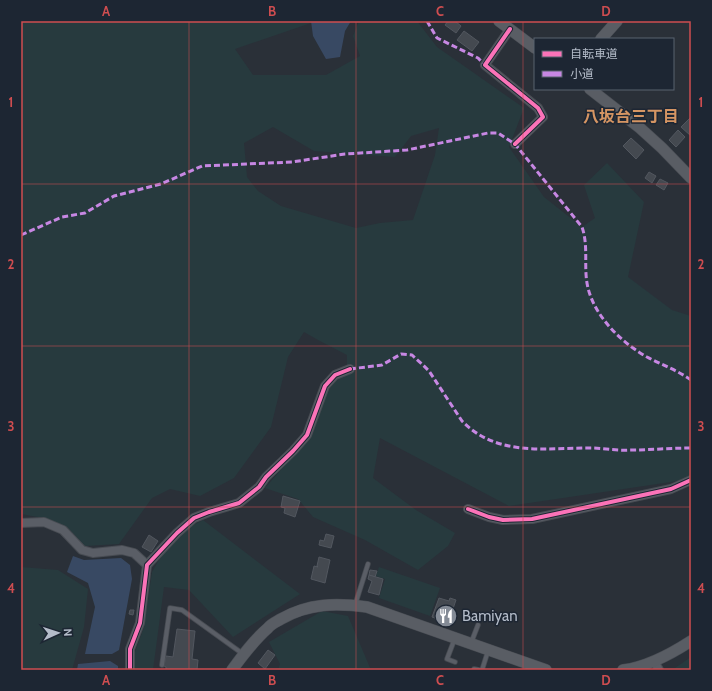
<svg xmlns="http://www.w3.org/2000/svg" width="712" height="691" viewBox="0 0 712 691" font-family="Cabin,'Noto Sans JP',sans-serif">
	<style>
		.green { fill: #273a3e; fill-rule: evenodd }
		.water { fill: #384963 }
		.building { fill: #444950; stroke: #52575f }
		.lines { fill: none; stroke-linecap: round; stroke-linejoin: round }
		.lane-casing { stroke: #484c53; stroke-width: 5.5 }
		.street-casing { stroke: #484c53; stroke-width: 10 }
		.secondary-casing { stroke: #484c53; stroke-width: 12 }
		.lane { stroke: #5a5e66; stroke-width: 4 }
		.street { stroke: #5a5e66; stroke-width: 8 }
		.secondary { stroke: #595d64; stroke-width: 11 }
		.quiet { stroke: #c787e3; stroke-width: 3; stroke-dasharray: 6 3; stroke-linecap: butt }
		.cycleway-casing { stroke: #1d2633; stroke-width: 6 }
		.cycleway { stroke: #fb73b8; stroke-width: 4 }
		.grid { fill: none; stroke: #ce4d50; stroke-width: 1; stroke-opacity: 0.55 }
		.labels { text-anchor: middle; stroke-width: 3; stroke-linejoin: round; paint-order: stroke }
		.poi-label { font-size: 15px; fill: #b4bcc9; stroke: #1d2633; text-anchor: start }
		.neighbourhood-label { font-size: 16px; font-weight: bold; fill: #d59563; stroke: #1d2633 }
		.neatline { fill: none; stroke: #ce4d50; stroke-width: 1.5 }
		.grid-label { font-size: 13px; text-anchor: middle; font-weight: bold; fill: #ce4d50 }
	</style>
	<rect width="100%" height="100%" fill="#2a3038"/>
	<g class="green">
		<path d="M21,21h290v2l-76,26 18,26h73l34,-19 -7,-20 6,-15h58l20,26 87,61 -15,39 35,50 38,30 13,-9 -11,-33 23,-22 37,39 -16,75 44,33 19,6v163l-182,27 -129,-68 -7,40 43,32 39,23 -7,13 -30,24 -53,-30 -52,-23 -15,-18 -33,-11 48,-55 14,-44 9,-10 11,-7v-17l-29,-15 -14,-8 -16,25 -17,70 -37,51 -34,18 -30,-7 -18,9 -33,46 -34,2 -18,-19 -24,-9 -22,-4zM273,127l41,24 81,6 16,-21 28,-8 -4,27 -22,65 -33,3 -24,5 -75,-22 -23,-15 -11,-14 -3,-34z"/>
		<path d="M203,520l97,74 -67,43 -44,-47 -25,-3 -11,83h-18v-18l9,-25 8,-55 21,-36z"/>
		<path d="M21,567l37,3 30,19 -4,38 -12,43h-51z"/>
		<path d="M379,567l61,21 -10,28 -51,-18 6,-19 -9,-3z"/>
		<path d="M322,611l26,5 23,54h-93l2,-6 -11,-22z"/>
		<path d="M691,657v13h-19z"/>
	</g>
	<g class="water">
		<path d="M311,21h40l-6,10 -5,26 -14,2 -13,-23z"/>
		<path d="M73,556l11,4 37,-2 9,7 2,14 -13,71 -7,4h-27l10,-47 -7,-24 -21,-11z"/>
		<path d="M110,661l8,5v4h-41l1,-6z"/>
	</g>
	<g class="building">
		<path d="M448,21h7l6,5 -5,7 -11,-8z"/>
		<path d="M464,31l15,11 -7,9 -15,-11z"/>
		<path d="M691,117v19l-10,-9z"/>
		<path d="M678,130l7,7 -9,10 -7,-7z"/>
		<path d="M631,138l13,12 -8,9 -13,-13z"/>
		<path d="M649,172l7,4 -4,7 -7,-5z"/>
		<path d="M660,179l8,4 -4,7 -8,-5z"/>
		<path d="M283,496l17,5 -5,16 -11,-4 1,-5 -4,-1z"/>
		<path d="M326,534l8,2 -3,12 -12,-3 1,-5 4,1z"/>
		<path d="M149,535l9,6 -7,11 -9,-5z"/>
		<path d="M319,557l11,3 -5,23 -14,-4 3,-13 4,1 -1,-1z"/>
		<path d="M370,570l7,1 -2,6 -6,-2z"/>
		<path d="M369,575l14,4 -4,16 -11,-3 4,-11 -4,-2z"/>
		<path d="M439,598l10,3 1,-3 6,2 -8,23 -16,-6z"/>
		<path d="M130,610h4l-1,5 -4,-1z"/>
		<path d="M177,629l18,2 -3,28 6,1 -1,10h-31v-3l-2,-1 2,-10 7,1z"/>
		<path d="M268,650l7,5 -10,14 -7,-6z"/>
	</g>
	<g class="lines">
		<g class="lane-casing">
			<g id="lane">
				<path d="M355,605l13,-41"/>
				<path d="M455,638l-8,21 8,3"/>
				<path d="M471,643l7,-18"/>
				<path d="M162,665l8,-57 12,2 61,44"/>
				<path d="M474,669l5,1"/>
				<path d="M482,670l6,-19"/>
			</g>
		</g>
		<g class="street-casing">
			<g id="street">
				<path d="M510,29l-25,36 53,43 5,9 -28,27"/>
				<path d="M468,509l21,8 14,3 29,-1 139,-30 20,-9"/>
				<path d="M21,523l23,-1 19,8 19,20 11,3 29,-3 12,3 13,12"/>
				<path d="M654,661l5,9"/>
				<path d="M130,670v-21l10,-26 7,-58 30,-32 17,-15 15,-6 30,-9 20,-16 7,-10 27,-26 14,-16 18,-49 10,-11 15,-6"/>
			</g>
		</g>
		<g class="secondary-casing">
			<g id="secondary">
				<path d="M499,21l36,27"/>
				<path d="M601,39l16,-18"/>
				<path d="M590,89l50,39 22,20 29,30"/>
				<path d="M232,670c11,-15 22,-30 36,-42 3,-4 8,-6 13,-9 28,-16 55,-16 86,-12l179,63"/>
				<path d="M623,670c24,-3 48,-16 68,-29"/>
			</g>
		</g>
		<use href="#lane" class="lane"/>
		<use href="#street" class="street"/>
		<use href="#secondary" class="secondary"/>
		<g class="quiet">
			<path d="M427,21l10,17 41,20 7,7"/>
			<path d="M21,235l41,-18 23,-4 29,-17 47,-12 41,-18 90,-4 53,-8 62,-4 81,-17h10l17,11 67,83c7,20 1,41 6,61 7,29 34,55 59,69 15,8 30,13 44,23"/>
			<path d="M350,369l32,-4 19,-11 11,1 11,10 6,6 33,50c35,36 83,27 128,27 13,0 26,3 40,2 20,0 41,-2 61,-2"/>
		</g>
		<g class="cycleway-casing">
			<g id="cycleway">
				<path d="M510,29l-25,36 53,43 5,9 -28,27"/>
				<path d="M468,509l21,8 14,3 29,-1 139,-30 20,-9"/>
				<path d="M130,670v-21l10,-26 7,-58 30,-32 17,-15 15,-6 30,-9 20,-16 7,-10 27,-26 14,-16 18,-49 10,-11 15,-6"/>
			</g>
		</g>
		<use href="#cycleway" class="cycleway"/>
	</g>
	<path class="grid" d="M189,21v649M356,21v649M523,21v649M21,184h670M21,346h670M21,507h670"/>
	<defs>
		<g id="restaurant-disc" transform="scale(1.15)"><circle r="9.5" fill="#848b96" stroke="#1d2633"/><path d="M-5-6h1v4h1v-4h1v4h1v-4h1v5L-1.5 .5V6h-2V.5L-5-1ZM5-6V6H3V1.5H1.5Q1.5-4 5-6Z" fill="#fff"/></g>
	</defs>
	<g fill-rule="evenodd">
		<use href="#restaurant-disc" x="446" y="616"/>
	</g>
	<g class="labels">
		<g class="poi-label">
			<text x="462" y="621">Bamiyan</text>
		</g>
		<g class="neighbourhood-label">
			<text x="631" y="122">八坂台三丁目</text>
		</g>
	</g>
	<rect width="712" height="691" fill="none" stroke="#1d2633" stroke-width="44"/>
	<rect x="534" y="38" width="140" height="52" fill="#1d2633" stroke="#59626f"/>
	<rect x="542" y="51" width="20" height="6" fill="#fb73b8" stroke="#59626f"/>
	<text x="570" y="58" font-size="12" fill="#b4bcc9">自転車道</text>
	<rect x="542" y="71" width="20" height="6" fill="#c787e3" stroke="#59626f"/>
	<text x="570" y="78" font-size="12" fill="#b4bcc9">小道</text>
	<g transform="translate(58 633) rotate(87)" stroke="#1d2633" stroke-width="3" paint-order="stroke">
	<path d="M0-3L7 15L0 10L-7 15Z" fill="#b4bcc9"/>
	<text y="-6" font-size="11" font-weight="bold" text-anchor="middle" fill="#b4bcc9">N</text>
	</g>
	<rect x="22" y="22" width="668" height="647" class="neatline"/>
	<g class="grid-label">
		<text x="106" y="16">A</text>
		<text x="272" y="16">B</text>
		<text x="440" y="16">C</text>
		<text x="606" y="16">D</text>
		<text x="11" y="107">1</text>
		<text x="701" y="107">1</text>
		<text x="11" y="269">2</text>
		<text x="701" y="269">2</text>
		<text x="11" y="431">3</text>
		<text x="701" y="431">3</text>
		<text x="11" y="593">4</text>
		<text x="701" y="593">4</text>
		<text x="106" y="685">A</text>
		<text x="272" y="685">B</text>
		<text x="440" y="685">C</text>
		<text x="606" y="685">D</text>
	</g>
</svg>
